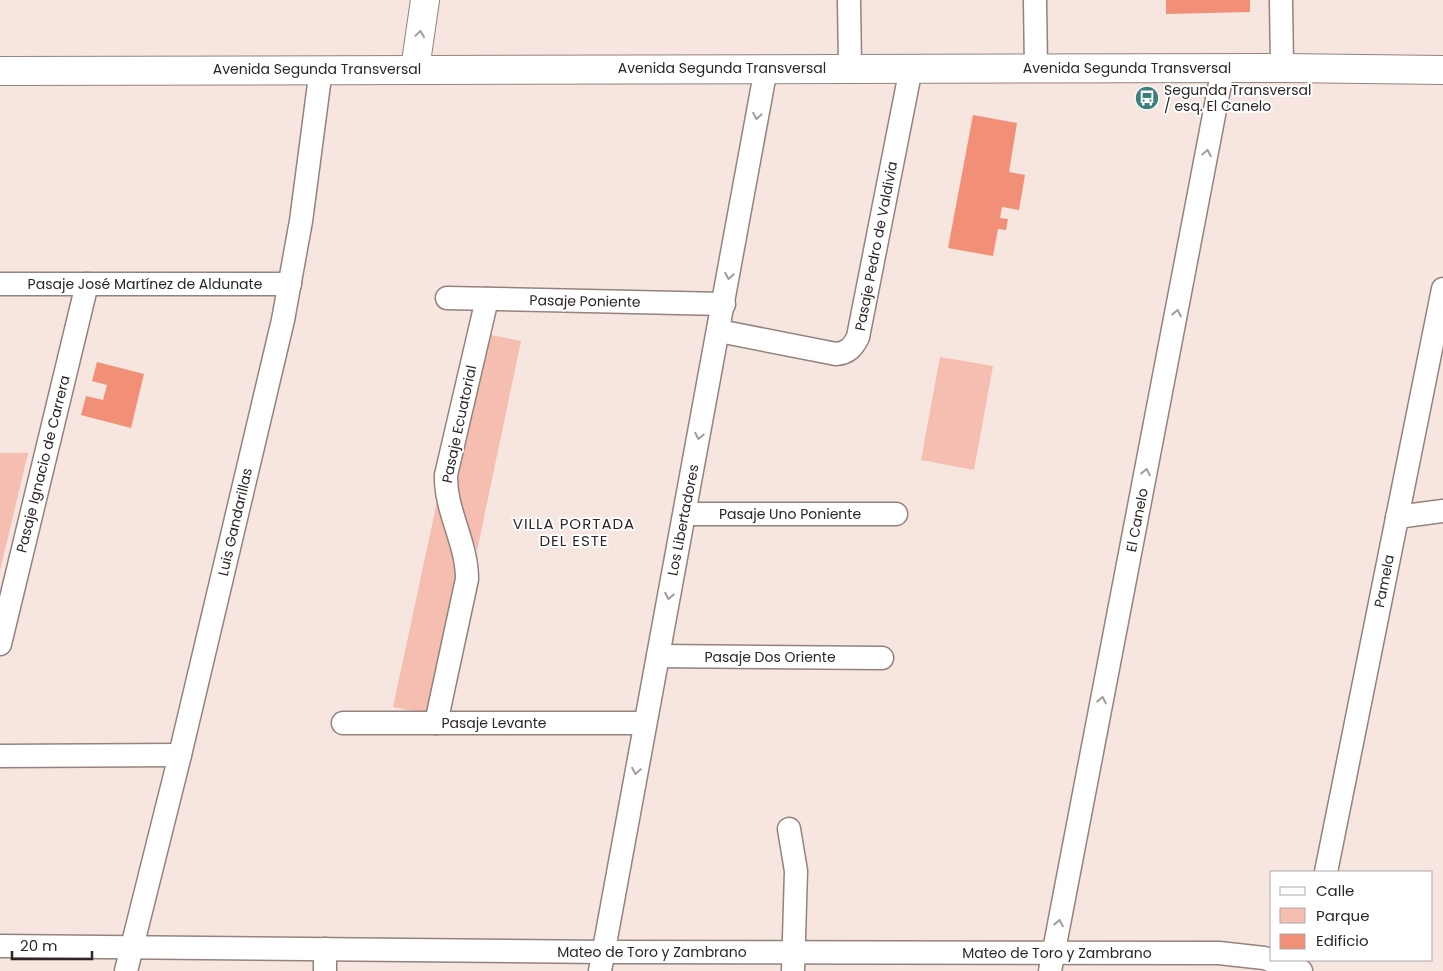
<svg xmlns="http://www.w3.org/2000/svg" width="1443" height="971" viewBox="0 0 1443 971" font-family="Poppins,sans-serif">
	<style>
		.green { fill: #f5beb0 }
		.building { fill: #f18f77 }
		.lines { fill: none; stroke-linecap: round; stroke-linejoin: round }
		.street-casing { stroke: #93827e; stroke-width: 25 }
		.secondary-casing { stroke: #93827e; stroke-width: 30 }
		.street { stroke: #fff; stroke-width: 22 }
		.secondary { stroke: #fff; stroke-width: 28 }
		.oneway { stroke: #a09d9c }
		.labels { text-anchor: middle; stroke-width: 4; stroke-linejoin: round; paint-order: stroke }
		.street-label { font-size: 14px; fill: #2c2624; stroke: #fff }
		.poi-label { font-size: 14px; fill: #2c2624; stroke: #fff; text-anchor: start }
		.neighbourhood-label { font-size: 15px; letter-spacing: 1px; fill: #2c2624; stroke: #fff }
	</style>
	<rect width="100%" height="100%" fill="#f7e5e0"/>
	<g class="green">
		<path d="M486,334l35,7 -44,210 -23,-63z"/>
		<path d="M940,357l53,9 -19,104 -53,-10z"/>
		<path d="M0,453h28l-28,118z"/>
		<path d="M438,497l23,64 -33,153 -35,-7z"/>
	</g>
	<g class="building">
		<path d="M1166,0h84v12l-84,2z"/>
		<path d="M973,115l44,8 -8,49 16,3 -6,35 -17,-3 -2,11 8,1 -2,11 -8,-1 -5,27 -45,-8z"/>
		<path d="M97,362l47,12 -13,54 -50,-13 5,-19 17,4 4,-15 -15,-4z"/>
	</g>
	<g class="lines">
		<g class="street-casing">
			<g id="street">
				<path d="M849,0l1,68"/>
				<path d="M1035,0l1,68"/>
				<path d="M1281,0l1,68"/>
				<path d="M0,284h290"/>
				<path d="M447,298l277,6"/>
				<path d="M719,331l117,23c12,-1 17,-7 22,-17l53,-269"/>
				<path d="M685,514h211"/>
				<path d="M1397,517l46,-6"/>
				<path d="M0,644l87,-360"/>
				<path d="M658,656l224,2"/>
				<path d="M343,723h302"/>
				<path d="M436,723l31,-144c0,-37 -22,-68 -21,-104l41,-176"/>
				<path d="M0,756l180,-1"/>
				<path d="M789,829l7,42 -3,100"/>
				<path d="M1326,872l117,-583"/>
				<path d="M0,946l603,6 616,1 45,5 37,13"/>
				<path d="M325,949v22"/>
				<path d="M126,971l54,-216 103,-435 18,-99 20,-152"/>
				<path d="M600,971l166,-903"/>
				<path d="M1050,971l173,-903"/>
			</g>
		</g>
		<g class="secondary-casing">
			<g id="secondary">
				<path d="M415,69l10,-69"/>
				<path d="M0,71l1282,-3 161,2"/>
			</g>
		</g>
		<use href="#street" class="street"/>
		<use href="#secondary" class="secondary"/>
	</g>
	<defs><path id="oneway-chevron" d="M-2-3.5L2.5 0L-2 3.5" fill="none" stroke-width="1.6" stroke-linecap="round" stroke-linejoin="round" transform="scale(1.25)"/></defs>
	<g class="oneway">
		<use href="#oneway-chevron" transform="translate(420 34) rotate(-82)"/>
		<use href="#oneway-chevron" transform="translate(757 116) rotate(100)"/>
		<use href="#oneway-chevron" transform="translate(1207 153) rotate(-79)"/>
		<use href="#oneway-chevron" transform="translate(729 276) rotate(100)"/>
		<use href="#oneway-chevron" transform="translate(1177 313) rotate(-79)"/>
		<use href="#oneway-chevron" transform="translate(699 436) rotate(101)"/>
		<use href="#oneway-chevron" transform="translate(1146 472) rotate(-79)"/>
		<use href="#oneway-chevron" transform="translate(669 596) rotate(101)"/>
		<use href="#oneway-chevron" transform="translate(1102 700) rotate(-79)"/>
		<use href="#oneway-chevron" transform="translate(636 771) rotate(100)"/>
		<use href="#oneway-chevron" transform="translate(1059 923) rotate(-79)"/>
	</g>
	<defs>
		<g id="bus-disc" transform="scale(1.25)"><circle r="9.5" fill="#3a817e" stroke="#fff"/><path d="M-5-6H5V4H4V6H2V4H-2V6H-4V4H-5ZM-3.5-4V0h7V-4ZM-3.5 1.2v1.5H-2V1.2ZM2 1.2v1.5H3.5V1.2Z" fill="#fff"/></g>
	</defs>
	<g fill-rule="evenodd">
		<use href="#bus-disc" x="1147" y="98"/>
	</g>
	<g class="labels">
		<g class="street-label">
			<text x="722" y="73">Avenida Segunda Transversal</text>
			<text x="1127" y="73">Avenida Segunda Transversal</text>
			<text x="317" y="74">Avenida Segunda Transversal</text>
			<text transform="translate(876 246) rotate(-79)" y="5">Pasaje Pedro de Valdivia</text>
			<text x="145" y="289">Pasaje José Martínez de Aldunate</text>
			<text transform="translate(585 301) rotate(1)" y="5">Pasaje Poniente</text>
			<text transform="translate(459 424) rotate(-78)" y="5">Pasaje Ecuatorial</text>
			<text transform="translate(43 464) rotate(-76)" y="5">Pasaje Ignacio de Carrera</text>
			<text x="790" y="519">Pasaje Uno Poniente</text>
			<text transform="translate(683 520) rotate(-79)" y="5">Los Libertadores</text>
			<text transform="translate(1137 520) rotate(-79)" y="5">El Canelo</text>
			<text transform="translate(235 522) rotate(-77)" y="5">Luis Gandarillas</text>
			<text transform="translate(1384 581) rotate(-79)" y="5">Pamela</text>
			<text x="770" y="662">Pasaje Dos Oriente</text>
			<text x="494" y="728">Pasaje Levante</text>
			<text x="652" y="957">Mateo de Toro y Zambrano</text>
			<text x="1057" y="958">Mateo de Toro y Zambrano</text>
		</g>
		<g class="poi-label">
			<text x="1164" y="95">Segunda Transversal<tspan x="1164" dy="16">/ esq. El Canelo</tspan></text>
		</g>
		<g class="neighbourhood-label">
			<text x="574" y="529">VILLA PORTADA<tspan x="574" dy="17">DEL ESTE</tspan></text>
		</g>
	</g>
	<rect x="1270" y="871" width="162" height="90" fill="#ffffff" stroke="#aba8a7"/>
	<rect x="1280" y="887" width="25" height="8" fill="#ffffff" stroke="#aba8a7"/>
	<text x="1316" y="896" font-size="15" fill="#2c2624">Calle</text>
	<rect x="1280" y="908" width="25" height="15" fill="#f5beb0" stroke="#aba8a7"/>
	<text x="1316" y="921" font-size="15" fill="#2c2624">Parque</text>
	<rect x="1280" y="934" width="25" height="15" fill="#f18f77" stroke="#aba8a7"/>
	<text x="1316" y="946" font-size="15" fill="#2c2624">Edificio</text>
	<path d="M12 951v8h80v-8" fill="none" stroke="#2c2624" stroke-width="2.5"/>
	<text x="20" y="951" font-size="15" fill="#2c2624" stroke="#ffffff" stroke-width="4" paint-order="stroke">20 m</text>
</svg>
